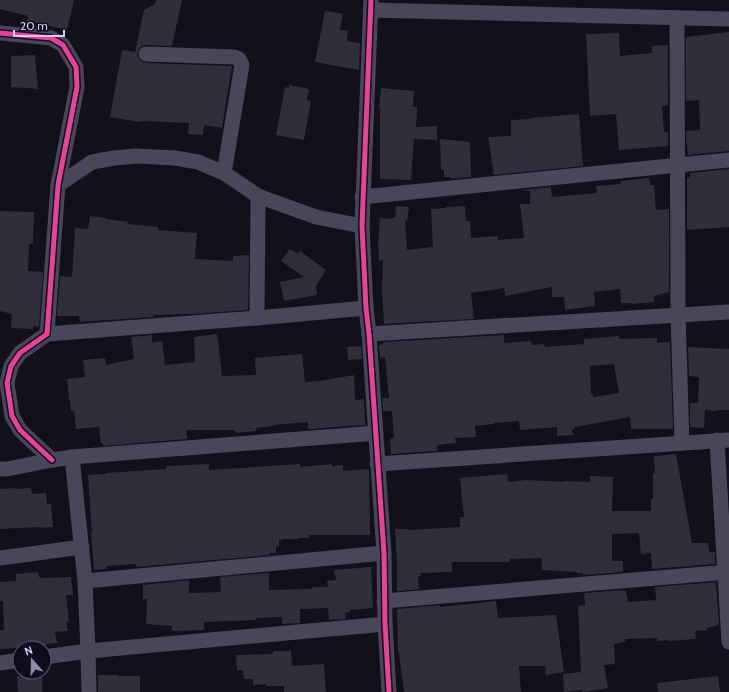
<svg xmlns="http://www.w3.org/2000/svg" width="729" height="692" viewBox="0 0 729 692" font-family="Cabin,sans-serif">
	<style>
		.building { fill: #302e3b; fill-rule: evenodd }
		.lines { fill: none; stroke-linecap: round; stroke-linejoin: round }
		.minor { stroke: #484659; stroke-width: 15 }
		.cycleway-casing { stroke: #100d1c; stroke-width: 8 }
		.cycleway { stroke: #ea4096; stroke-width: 5 }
	</style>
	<rect width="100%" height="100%" fill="#121018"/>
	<g class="building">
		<path d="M0,0h74l-7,30 -40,-9 1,-5 -28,-7z"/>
		<path d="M156,0h26l-10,46 -26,-1 -4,1 -4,4 -1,4 1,4 3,3 5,2 86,3 -10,62 -18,-3 -1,10 -15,-1 1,-11 -48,-2 -1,1 -30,-5 12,-67 13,2 9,-42 11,-6z"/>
		<path d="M325,11l18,3 -3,16 8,1 -1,10 13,2 -1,27 -44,-8z"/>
		<path d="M729,32v119l-41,4 -1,-11h-1v-13l14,-1 -1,-30 -13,1v-64z"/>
		<path d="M619,33l1,23 32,-3v-7l16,-1v60l-6,1 2,26h4v14l-49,4 -3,-36 -26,2 -4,-82z"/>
		<path d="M35,55l3,34 -27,-2v-31z"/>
		<path d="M289,85l20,4 -2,11 4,1 -7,39 -28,-5 9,-48 4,1z"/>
		<path d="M381,88l33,3 -1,16h4l-1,20 21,-1v14l-23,-1 -3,41 -31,-1v-71h-1z"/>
		<path d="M579,114l4,52 -89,9 -6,-38 23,-1v-16l20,-1v-1z"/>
		<path d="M440,139l30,3 1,35 -20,2v-2h-7v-7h-3z"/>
		<path d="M729,169v58l-42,3v-52l3,-1v-4z"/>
		<path d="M649,178l1,7h4l2,25 13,-1v83l-15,4v6l-23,2v-1h-10l-1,-14 -26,3 1,14 -30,4 -1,-13h-12v-10l-47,9 -1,-8 -33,5 3,26 -90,5 -2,-32 1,-32 -4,1 -1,-17 2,-26 11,1v-1h4l1,-12 13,1 -2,14 -2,-1 2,30 26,-3 -2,-38 15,-1v-1l19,-1 1,15h4l1,17 27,-2v4l26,-2 -4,-34h10v-13l-10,-1 31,-3 1,10 45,-4 -1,-7 25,-2 -1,-3z"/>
		<path d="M0,211l34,1 -1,31 -4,1 -1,27 15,1 -4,55 -6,-1v3l-22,-1 1,-14 -12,-3z"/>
		<path d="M90,216l16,2v1l22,3 -1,2 31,3v3l39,3 -2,26 38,2v-5l16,-1 -1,55 -56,4 -39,1v2l-73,5 -1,-6h-22l3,-40 12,1 3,-49 13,1z"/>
		<path d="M290,249l8,5 2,-3 26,19 -10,16 1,9 -33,6 -4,-19 24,-5 -23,-16z"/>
		<path d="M217,334l5,42 34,-1 -1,-17 47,-4 3,28 15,-1 34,-6 1,25 9,-1 1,26 -57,4v-7l-35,3v1l-17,2v3l-21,2v-3h-49l1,9 -84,7v-3h-2l-2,-16 -23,2 -2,-18h-3l-1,-11h-1l-2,-21 18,-2 -2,-17 22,-2 1,7 28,-6 -3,-22 21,-2v8l10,-2 3,24 30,-3 -1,-25z"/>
		<path d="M504,335v8l27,-2 1,4 12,-1 1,3 39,-3v-5l35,-3v3l38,-1v5l13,-1 3,87h-42l-1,-12 -55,10v2h-3l1,6 -16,1v-9l-37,3 -1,-9 -25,2v1l-19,2 1,11 -21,1 1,5 -19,2 1,6 -47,3 -1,-15 4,-1 -2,-27h-9l-1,-13h7l-4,-41 -5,1 -1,-13 4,-1v-2zM614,364l5,29 -26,4v-3h-2l-1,-28z"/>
		<path d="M361,346l1,13 -14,1 -1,-13z"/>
		<path d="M688,347l41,2v61h-12v1l-12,-1 -1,18 -14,-1v-24h8l1,-26 -10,-1z"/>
		<path d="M676,454l16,89h16l1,9h6v12l-63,5 -1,-16 -10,1 -2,-21 -27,1v27h11v11l-40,3v-2h-6v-1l-35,-2v-12l-32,1v3h-58v10l-32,1 1,3h-3l1,13 -22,2v-28l-2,-34h13v1l52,-3v-10h4l-4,-39 47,-4 1,8 18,-2 39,2v-1l25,1v-6l23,1 -1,34h39v-12h2v-26h2l-1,-17z"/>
		<path d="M209,464v6l91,-6v3l32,-3v2l11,-1v6l26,-2 1,66h-61v3h-11v1h-16v1h-3v7l-3,-1v7h-6v2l-134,12v-3l-30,2 1,3 -13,1 -3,-37h1l-4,-58 18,-1v-1l60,-4v-3z"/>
		<path d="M15,488v1l16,-1 1,6 14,-1 1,11h4l2,23 -14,1v-1l-39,2v-40z"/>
		<path d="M371,567l2,41 -23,2v2l-5,1 1,6 -17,1 -1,-12 -28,1v14l-18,1v-7l-26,1v2l-52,2v8l-32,1v-5l-26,-2 1,-25h-4v-14l46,-5v13l32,-1 -1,-15 49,-4v17l43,-1v-2h16l-1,-6 9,-1 -2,-10z"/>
		<path d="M38,572l1,5h2v1l30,-1 2,18h-7l3,27h-3l2,9 -13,1 2,11 -11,1v4h-26v2h-4v-2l-16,1v-19h4l-1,-29h-3v-19l16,-1v-7z"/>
		<path d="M716,582l3,43 -12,3v2l-12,1 1,8 -28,2v-1l-11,1v-3l-32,1v3l-11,2 1,20 -11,1 4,23 -26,4v-2l-18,2 -1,-18 18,-2 -3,-66 7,-1 -1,-12 39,-3v1h3l2,11 28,-2 -1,-13z"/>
		<path d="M496,601l2,17 58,-3 8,57 -18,3 -1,-9h-26l2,26h-117l-5,-39h-1l-1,-44 43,-4v2z"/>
		<path d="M273,651h18l1,15 32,-2 2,28h-42v-6h-18v-2l-13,1v-6h-9l-1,-9h-6l-1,-15 37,-1z"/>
		<path d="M42,674v18h-24l-1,-16z"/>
		<path d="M98,675h20v1h22v16h-42z"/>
		<path d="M718,676l2,16h-62l-1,-9z"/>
	</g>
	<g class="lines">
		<g class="minor">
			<path d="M371,0l-9,226 4,82 3,26 15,219 1,71 4,68"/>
			<path d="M371,10l358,9"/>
			<path d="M677,18l1,296 4,129"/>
			<path d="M0,33l51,5 12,7 13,22 1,20 -19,98 -11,149 -27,19 -9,13 -4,17 5,33 8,14 32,30"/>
			<path d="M146,54l88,3 5,2 3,6 -18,108"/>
			<path d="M58,185l34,-23 22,-4 22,-2 39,2 23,4 26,11 34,23 58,21 46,9"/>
			<path d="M362,197l367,-37"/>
			<path d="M257,318l1,-122"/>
			<path d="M47,334l210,-16 109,-10"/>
			<path d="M369,334l360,-22"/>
			<path d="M717,440l12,202"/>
			<path d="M72,457l13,124 3,70 1,41"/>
			<path d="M377,464l352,-24"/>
			<path d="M0,469h7l45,-9 20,-3 304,-24"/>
			<path d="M0,558l82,-11"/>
			<path d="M85,581l299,-28"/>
			<path d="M384,601l345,-29"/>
			<path d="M44,657l44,-6 297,-27"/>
			<path d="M0,663l20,-3"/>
		</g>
		<g class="cycleway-casing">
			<g id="cycleway">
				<path d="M371,0l-9,226 4,82 3,26 15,219 1,71 4,68"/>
				<path d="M0,33l51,5 12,7 13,22 1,20 -19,98 -11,149 -27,19 -9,13 -4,17 5,33 8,14 32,30"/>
			</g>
		</g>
		<use href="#cycleway" class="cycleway"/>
	</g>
	<g transform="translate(32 660) rotate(340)"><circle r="19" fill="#100d1c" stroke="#5e5975"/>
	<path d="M0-3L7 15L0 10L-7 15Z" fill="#8f8aac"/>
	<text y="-6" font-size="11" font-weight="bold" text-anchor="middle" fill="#d3ccfb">N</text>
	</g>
	<path d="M14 30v6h50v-6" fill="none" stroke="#d3ccfb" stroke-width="2"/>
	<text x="20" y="30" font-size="12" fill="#d3ccfb" stroke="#100d1c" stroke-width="3" paint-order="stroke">20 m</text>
</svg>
